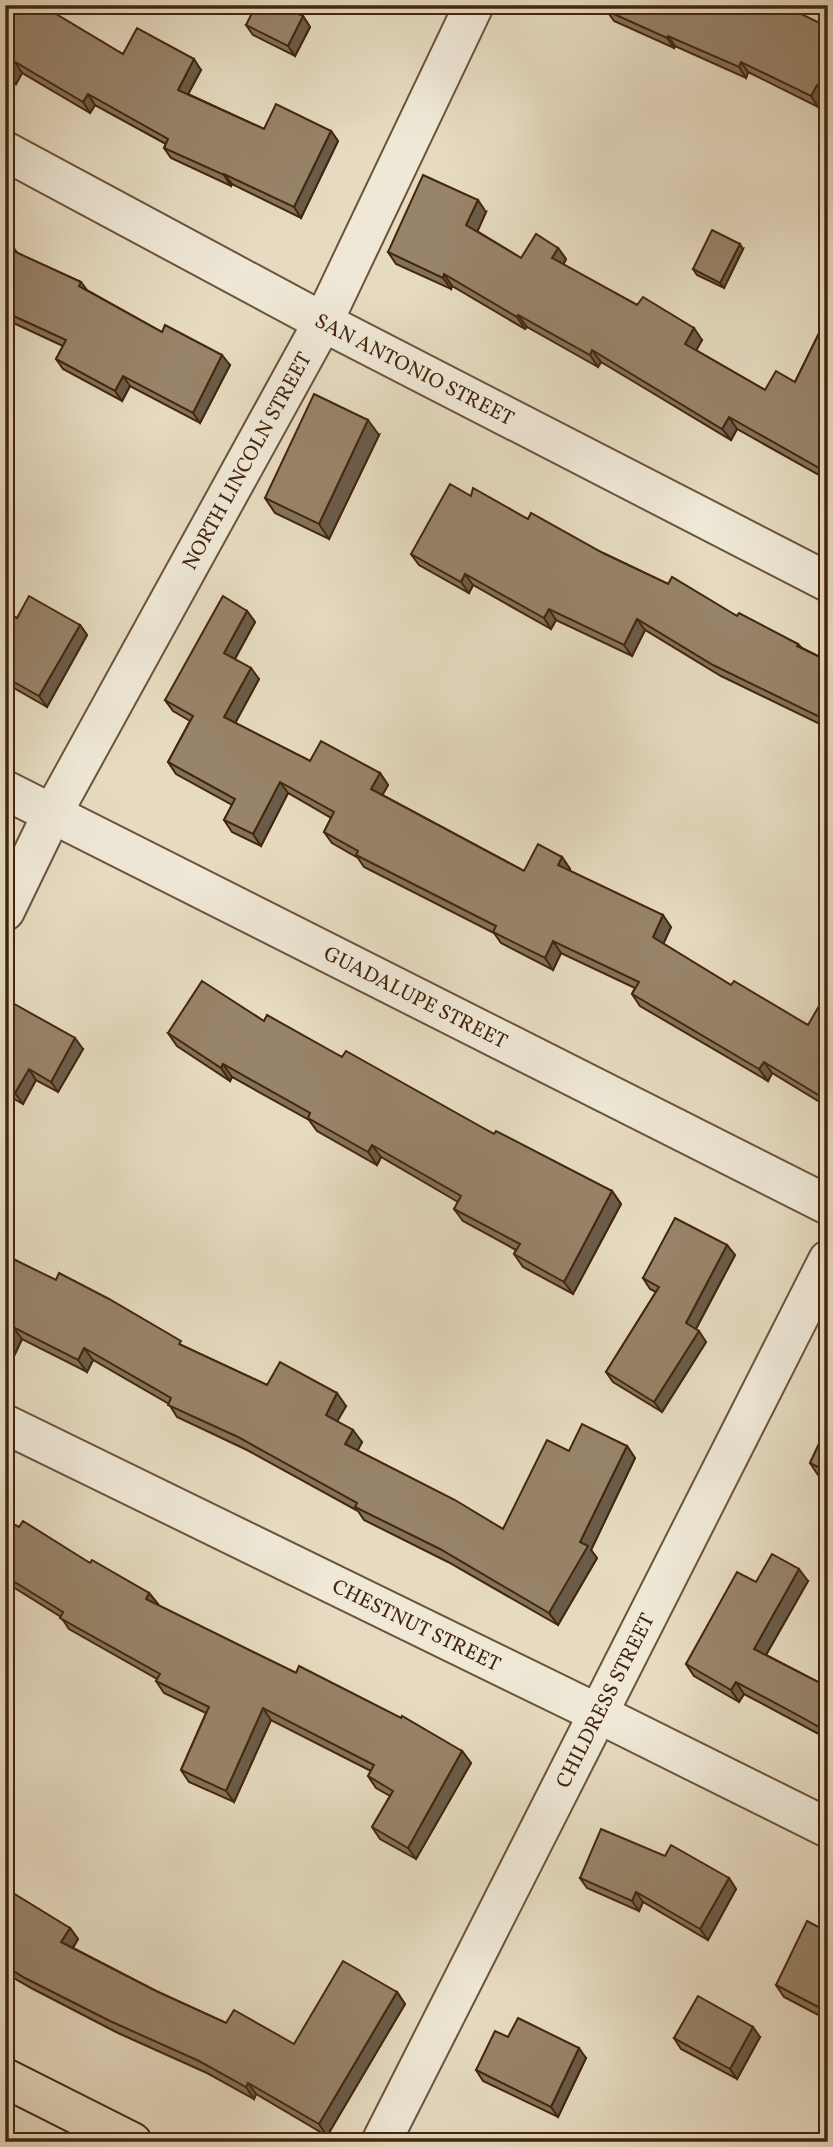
<svg xmlns="http://www.w3.org/2000/svg" width="833" height="2147" viewBox="0 0 833 2147" font-family="Vollkorn,serif">
	<style>
		.lines { fill: none; stroke-linecap: round; stroke-linejoin: round }
		.minor-casing { stroke: #6c5338; stroke-width: 42 }
		.major-casing { stroke: #44260b; stroke-width: 42 }
		.minor { stroke: #efe8d7; stroke-width: 38 }
		.major { stroke: #e6dbc1; stroke-width: 38 }
		.wall { fill: #83725b; stroke: #44260b; stroke-width: 2 }
		.shaded-wall { fill: #6a5c4a; stroke: #44260b; stroke-width: 2 }
		.building { fill: #98846a; stroke: #44260b; stroke-width: 2 }
		.labels { text-anchor: middle; stroke-width: 7; stroke-linejoin: round; paint-order: stroke }
		.street-label { font-size: 21px; fill: #44260b; stroke: #efe8d7 }
	</style>
	<rect width="100%" height="100%" fill="#e6dbc1"/>
	<filter id="stains"><feTurbulence type="fractalNoise" baseFrequency=".00286" numOctaves="4"/><feColorMatrix values="0 0 0 0 .2 0 0 0 0 .09 0 0 0 0 .02 0 0 0 .5 -.17"/></filter>
	<radialGradient id="worn" r=".72"><stop offset=".6" stop-color="#630" stop-opacity="0"/><stop offset="1" stop-color="#630" stop-opacity=".3"/></radialGradient>
	<g class="lines">
		<g class="minor-casing">
			<g id="minor">
				<path id="s1" d="M5,151l318,171 505,260"/>
				<path id="s2" d="M5,790l823,415"/>
				<path id="s3" d="M5,911l47,-97 271,-492 151,-317"/>
				<path id="s4" d="M5,1424l594,290 229,114"/>
				<path id="s5" d="M381,2142l447,-882"/>
			</g>
		</g>
		<g class="major-casing">
			<path id="major" d="M5,2078l127,64"/>
		</g>
		<use href="#minor" class="minor"/>
		<use href="#major" class="major"/>
	</g>
	<g class="wall">
		<path d="M5,5l118,49 78,16 -13,24 76,35 67,2 7,10 -37,77 -69,-34 -1,2 -60,-28 -7,-10 2,-4 -71,-39 -5,8 -68,-40 -6,11 -11,-6z"/>
		<path d="M607,11l221,16v70l-4,-2 -6,12 -70,-35 -2,6 -71,-32 -1,2 -60,-27z"/>
		<path d="M303,16l7,11 -15,29 -42,-21 -7,-10z"/>
		<path d="M486,212l-9,19 44,27 37,-10 8,11 -3,6 139,75 -6,10 69,40 30,-8 33,-67v165l-91,-51 -6,11 -130,-78 -3,5 -71,-40 -2,2 -73,-43 -1,3 -55,-25 -8,-12z"/>
		<path d="M5,241l12,12 64,29 6,8 75,42 68,33 -30,58 -70,-37 -8,15 -59,-32 -7,-10 7,-13 -58,-27z"/>
		<path d="M743,249l-19,39 -27,-13 -4,-6z"/>
		<path d="M379,435l-50,104 -54,-26 -10,-15z"/>
		<path d="M471,496l57,23 75,34 65,31 130,60 4,4 26,13v67l-107,-52 -76,-46 -13,26 -76,-36 -5,9 -78,-44 -4,8 -50,-28 -8,-11z"/>
		<path d="M5,611l12,7 63,7 7,10 -40,72 -42,-24z"/>
		<path d="M247,611l8,11 -20,37 24,20 -24,44 75,38 70,12 8,12 -6,10 142,76 38,-14 8,12 -1,2 102,56 -8,17 68,41 77,40 20,-14v96l-56,-34 -4,8 -128,-75 -8,-12 3,-6 -74,-35 -8,17 -52,-27 -7,-10 -130,-66 -6,-9 -26,-15 -8,-11 7,-14 -43,-25 -27,53 -29,-14 -8,-12 8,-15 -56,-31 -8,-12 22,-41 -17,-10 -8,-11z"/>
		<path d="M5,1007l78,42 -25,43 -22,-12 -13,24 -18,-10z"/>
		<path d="M264,1021l78,36 152,77 118,57 9,13 -48,90 -50,-27 -9,-13 2,-4 -53,-29 -9,-12 4,-7 -77,-45 -4,8 -60,-34 -8,-11 -77,-43 -2,4 -53,-35 -9,-13z"/>
		<path d="M727,1245l8,10 -39,74 10,13 -44,70 -49,-30 -7,-10 50,-80 -6,-3 -7,-11z"/>
		<path d="M5,1255l180,92 82,38 79,21 -9,15 25,21 -5,9 146,78 66,-78 58,-5 8,12 -44,92 6,8 -39,67 -110,-63 -84,-42 -6,-9 -111,-61 -70,-33 -8,-13 -76,-44 -6,12 -65,-33 -9,19 -8,-4z"/>
		<path d="M828,1425v55l-10,-5 -8,-12z"/>
		<path d="M5,1520l144,73 9,11 -1,1 139,68 166,78 9,12 -55,96 -36,-20 -8,-12 18,-31 -14,-8 -8,-12 3,-5 -100,-51 -37,82 -45,-20 -8,-12 25,-57 -42,-20 -8,-12 1,-2 -88,-50 -8,-12 -56,-35z"/>
		<path d="M808,1581l-42,74 62,32v52l-84,-45 -5,8 -45,-26 -8,-12 70,-82z"/>
		<path d="M665,1856l64,22 7,11 -28,51 -65,-38 -4,9 -52,-23 -7,-10z"/>
		<path d="M5,1899l65,29 8,11 -5,9 83,43 70,32 68,21 103,-52 8,12 -78,132 -71,-42 -2,5 -47,-26 -89,-40 -85,-44 -28,-16z"/>
		<path d="M828,1932v88l-44,-23 -8,-12z"/>
		<path d="M508,2037l78,21 -28,59 -75,-36 -7,-11z"/>
		<path d="M760,2037l-23,42 -56,-30 -7,-11z"/>
	</g>
	<g class="shaded-wall">
		<path d="M303,16l7,11 -15,29 -7,-10z"/>
		<path d="M668,36l7,10 -1,2 -7,-10z"/>
		<path d="M194,59l7,11 -16,30 -7,-10z"/>
		<path d="M15,62l7,11 -6,11 -7,-10z"/>
		<path d="M741,62l7,10 -2,6 -7,-11z"/>
		<path d="M817,85l7,10 -6,12 -7,-11z"/>
		<path d="M88,94l7,11 -5,8 -7,-11z"/>
		<path d="M331,131l7,10 -37,77 -7,-11z"/>
		<path d="M224,174l8,10 -1,2 -7,-11z"/>
		<path d="M478,200l8,12 -11,25 -9,-12z"/>
		<path d="M11,244l7,10 -9,-5z"/>
		<path d="M740,244l3,5 -19,39 -4,-5z"/>
		<path d="M558,248l8,11 -6,11 -8,-12z"/>
		<path d="M444,274l8,12 -1,3 -8,-11z"/>
		<path d="M518,315l9,12 -2,2 -8,-12z"/>
		<path d="M694,328l8,12 -9,16 -8,-12z"/>
		<path d="M592,350l9,12 -3,5 -8,-12z"/>
		<path d="M222,355l8,10 -30,58 -7,-10z"/>
		<path d="M123,376l7,10 -8,15 -7,-10z"/>
		<path d="M729,417l8,12 -6,11 -9,-11z"/>
		<path d="M368,420l11,15 -50,104 -10,-15z"/>
		<path d="M465,574l8,11 -4,8 -8,-11z"/>
		<path d="M549,609l7,11 -5,9 -7,-11z"/>
		<path d="M247,611l8,11 -23,42 -8,-11z"/>
		<path d="M637,619l8,11 -13,26 -8,-11z"/>
		<path d="M80,625l7,10 -40,72 -8,-11z"/>
		<path d="M251,668l8,11 -27,50 -8,-12z"/>
		<path d="M380,773l8,12 -9,16 -8,-12z"/>
		<path d="M280,782l8,11 -27,53 -8,-12z"/>
		<path d="M562,857l8,12 -4,8 -8,-12z"/>
		<path d="M663,915l8,12 -10,22 -8,-12z"/>
		<path d="M553,941l8,12 -8,17 -8,-12z"/>
		<path d="M75,1038l8,11 -25,43 -7,-10z"/>
		<path d="M764,1062l8,11 -4,8 -9,-12z"/>
		<path d="M223,1064l9,13 -2,4 -9,-13z"/>
		<path d="M29,1069l7,11 -13,24 -8,-11z"/>
		<path d="M372,1145l9,12 -4,8 -9,-13z"/>
		<path d="M612,1191l9,13 -48,90 -9,-12z"/>
		<path d="M727,1245l8,10 -42,79 -7,-11z"/>
		<path d="M13,1327l9,12 -9,19 -8,-11v-5z"/>
		<path d="M699,1331l7,11 -44,70 -8,-10z"/>
		<path d="M84,1348l9,12 -6,12 -9,-12z"/>
		<path d="M337,1393l9,13 -12,21 -8,-12z"/>
		<path d="M353,1430l9,12 -8,15 -9,-13z"/>
		<path d="M627,1446l8,12 -44,92 6,8 -39,67 -9,-12 31,-71z"/>
		<path d="M799,1569l9,12 -45,79 -9,-11z"/>
		<path d="M149,1593l9,11 -4,7 -8,-12z"/>
		<path d="M736,1682l8,12 -5,8 -8,-12z"/>
		<path d="M263,1708l8,12 -37,82 -8,-11z"/>
		<path d="M462,1751l9,12 -55,96 -8,-11z"/>
		<path d="M729,1878l7,11 -28,51 -8,-11z"/>
		<path d="M636,1892l7,10 -4,9 -7,-10z"/>
		<path d="M70,1928l8,11 -9,14 -8,-11z"/>
		<path d="M397,1992l8,12 -78,132 -8,-12z"/>
		<path d="M753,2027l7,10 -23,42 -7,-10z"/>
		<path d="M579,2048l7,10 -28,59 -7,-10z"/>
		<path d="M248,2083l8,11 -2,5 -8,-12z"/>
	</g>
	<g class="building">
		<path d="M5,5h36l82,49 14,-26 57,31 -16,31 86,39 12,-25 55,27 -37,76 -70,-33v1l-60,-27 4,-9 -80,-45 -5,8 -68,-40 -6,12 -4,-2z"/>
		<path d="M256,5h24l23,11 -15,30 -42,-21z"/>
		<path d="M610,5h173l45,22v63l-11,-5 -6,11 -70,-34 -2,5 -71,-31 -1,2 -60,-27z"/>
		<path d="M423,175l55,25 -12,25 55,33 15,-24 22,14 -6,10 85,47 6,-8 51,31 -9,16 80,46 11,-19 19,11 33,-67v158l-99,-56 -7,12 -130,-79 -2,5 -72,-40 -1,2 -73,-43 -1,4 -55,-26z"/>
		<path d="M712,230l28,14 -20,39 -27,-14z"/>
		<path d="M5,241l6,3 -2,5 72,33 -2,4 83,46 3,-7 57,30 -29,58 -70,-37 -8,15 -59,-32 10,-19 -61,-28z"/>
		<path d="M314,394l54,26 -49,104 -54,-26z"/>
		<path d="M450,484l21,12 2,-8 55,31 3,-6 72,40 65,31 4,-7 65,39 2,-3 59,31 -1,2 31,15v60l-115,-56 -76,-46 -13,26 -75,-36 -5,9 -79,-44 -4,8 -50,-28z"/>
		<path d="M29,596l51,29 -41,71 -34,-19v-66l12,7z"/>
		<path d="M223,596l24,15 -23,42 27,15 -27,49 86,44 11,-20 59,32 -9,16 153,82 14,-27 24,13 -4,8 105,50 -10,22 78,48 3,-4 74,44 11,-19 9,5v85l-3,3 -61,-37 -5,7 -127,-75 7,-12 -86,-41 -8,17 -52,-26 3,-6 -140,-71 2,-4 -34,-19 10,-20 -54,-30 -27,52 -29,-14 11,-21 -67,-37 25,-46 -28,-16z"/>
		<path d="M202,981l62,40 3,-6 75,42 4,-6 148,83 2,-3 116,60 -48,91 -50,-28 6,-10 -66,-35 7,-13 -89,-51 -4,7 -60,-34 2,-5 -87,-49 -2,4 -53,-35z"/>
		<path d="M9,1001l66,37 -24,44 -22,-13 -14,24 -10,-6v-80z"/>
		<path d="M675,1218l52,27 -41,78 13,8 -45,71 -48,-30 53,-85 -16,-9z"/>
		<path d="M5,1255l51,25 3,-7 50,26 72,42 -2,3 88,41 13,-23 57,31 -11,22 27,15 -8,14 110,56 48,29 44,-89 22,11 13,-27 45,22 -47,96 8,4 -39,67 -109,-64 -85,-42 2,-4 -119,-66 -70,-32 3,-7 -87,-50 -6,12 -65,-33 -8,15z"/>
		<path d="M828,1425v47l-18,-9z"/>
		<path d="M5,1520l14,7 4,-6 67,42 2,-3 57,33 -3,6 150,74 3,-7 102,52 1,-2 60,35 -54,97 -36,-21 21,-36 -25,-15 6,-11 -111,-57 -37,83 -45,-21 28,-63 -53,-26 4,-7 -100,-56 3,-6 -58,-36z"/>
		<path d="M772,1554l27,15 -45,80 74,38v45l-25,-14 -67,-36 -5,8 -45,-26 51,-92 19,10z"/>
		<path d="M601,1829l64,27 6,-11 58,33 -29,51 -64,-37 -4,9 -52,-23z"/>
		<path d="M13,1893l57,35 -9,14 95,49 70,32 8,-13 60,34 49,-83 54,31 -78,132 -71,-41 -2,4 -47,-26 -89,-40 -85,-43 -20,-12v-67l3,2z"/>
		<path d="M807,1921l21,11v80l-52,-27z"/>
		<path d="M698,1996l55,31 -23,42 -56,-31z"/>
		<path d="M518,2018l61,30 -28,59 -75,-37 19,-39 13,6z"/>
	</g>
	<g class="labels">
		<g class="street-label">
			<text dy="7" stroke="none"><textPath href="#s1" startOffset="464">SAN ANTONIO STREET</textPath></text>
			<text dy="7" stroke="none"><textPath href="#s3" startOffset="511">NORTH LINCOLN STREET</textPath></text>
			<text dy="7" stroke="none"><textPath href="#s2" startOffset="460">GUADALUPE STREET</textPath></text>
			<text dy="7" stroke="none"><textPath href="#s4" startOffset="458">CHESTNUT STREET</textPath></text>
			<text dy="7" stroke="none"><textPath href="#s5" startOffset="495">CHILDRESS STREET</textPath></text>
		</g>
	</g>
	<rect width="833" height="2147" fill="none" stroke="#e6dbc1" stroke-width="28"/>
	<rect x="7" y="7" width="819" height="2133" fill="none" stroke="#44260b" stroke-width="3.5"/>
	<rect x="14" y="14" width="805" height="2119" fill="none" stroke="#44260b" stroke-width="2"/>
	<rect width="100%" height="100%" filter="url(#stains)"/>
	<rect width="100%" height="100%" fill="url(#worn)"/>
</svg>
